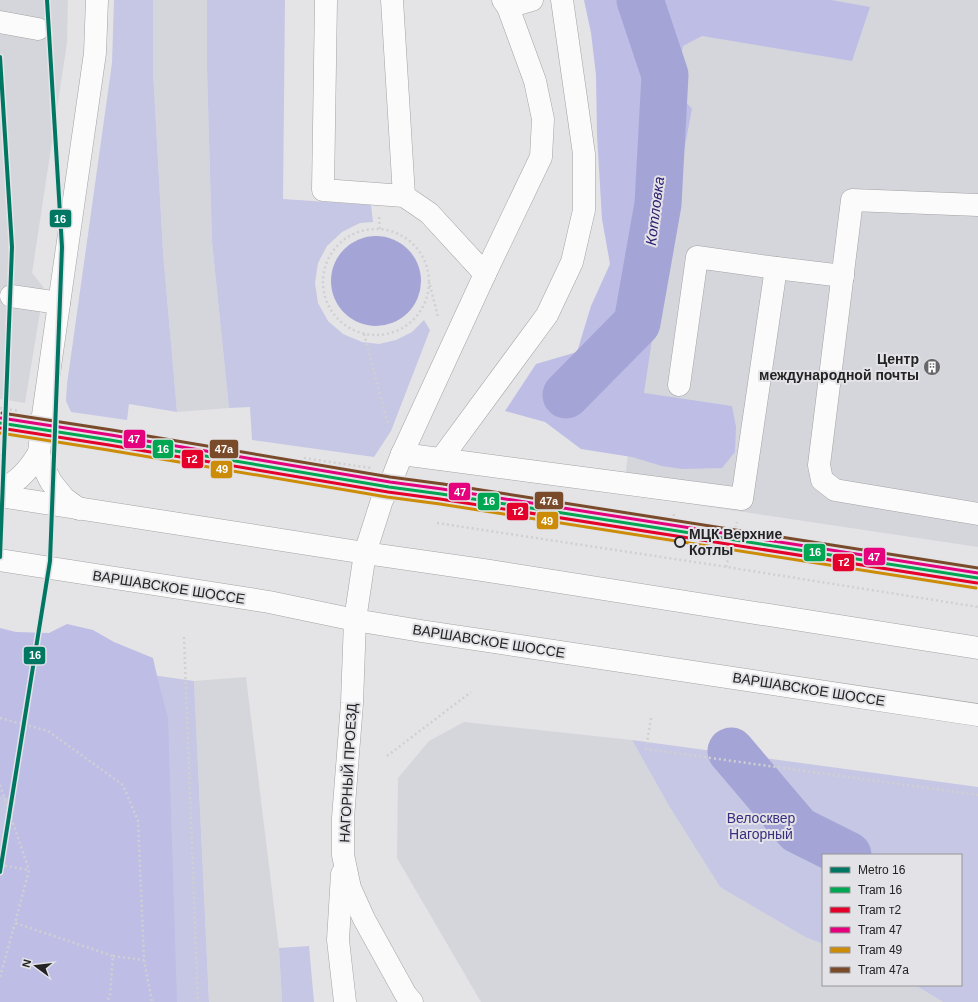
<svg xmlns="http://www.w3.org/2000/svg" width="978" height="1002" viewBox="0 0 978 1002" font-family="Arial,sans-serif">
	<style>
		.built { fill: #d5d6dc }
		.green { fill: #c6c7e4 }
		.forest { fill: #bebde5 }
		.water { fill: #a5a4d6 }
		.lines { fill: none; stroke-linecap: round; stroke-linejoin: round }
		.river { stroke: #a5a4d6; stroke-width: 47 }
		.minor-casing { stroke: #a3a3a4; stroke-width: 23 }
		.major-casing { stroke: #a3a3a4; stroke-width: 23 }
		.path { stroke: #d0d0d2; stroke-width: 2.5; stroke-dasharray: 2 3; stroke-linecap: butt }
		.minor { stroke: #fbfbfb; stroke-width: 22 }
		.major { stroke: #fbfbfb; stroke-width: 22 }
		.tram-1-casing { stroke: #e3e3e7; stroke-width: 6 }
		.tram-2-casing { stroke: #e3e3e7; stroke-width: 6 }
		.tram-3-casing { stroke: #e3e3e7; stroke-width: 6 }
		.tram-4-casing { stroke: #e3e3e7; stroke-width: 6 }
		.tram-5-casing { stroke: #e3e3e7; stroke-width: 6 }
		.tram-1 { stroke: #00a651; stroke-width: 3 }
		.tram-2 { stroke: #e4002b; stroke-width: 3 }
		.tram-3 { stroke: #e5007d; stroke-width: 3 }
		.tram-4 { stroke: #cd8c07; stroke-width: 3 }
		.tram-5 { stroke: #7a4b2a; stroke-width: 3 }
		.metro-1-casing { stroke: #e3e3e7; stroke-width: 7 }
		.metro-1 { stroke: #007763; stroke-width: 4 }
		.stop-dot { fill: #e3e3e7; stroke: #232325; stroke-width: 2 }
		.labels { text-anchor: middle; stroke-width: 4; stroke-linejoin: round; paint-order: stroke }
		.poi-label { font-size: 14px; font-weight: bold; fill: #232325; stroke: #e3e3e7; text-anchor: end }
		.stop-label { font-size: 14px; font-weight: bold; fill: #232325; stroke: #e3e3e7; text-anchor: start }
		.street-label { font-size: 14px; fill: #232325; stroke: #e3e3e7 }
		.park-label { font-size: 14px; fill: #392d80; stroke: #e3e3e7 }
		.water-label { font-size: 15px; font-style: italic; fill: #2b1c6e; stroke: #e3e3e7 }
		.line-badge { stroke: #e3e3e7; stroke-width: 1.5 }
		.badge-label { font-size: 11px; text-anchor: middle; font-weight: bold; fill: #fff }
	</style>
	<rect width="100%" height="100%" fill="#e4e4e6"/>
	<g class="built">
		<path d="M0,0h68l-1,43 -35,230 12,15 -19,115 -25,-4z"/>
		<path d="M153,0h54v70l5,172 17,166 -52,4 -14,-160 -10,-182z"/>
		<path d="M684,0h294v547l-355,-53z"/>
		<path d="M246,677l33,271 3,54h-73l-15,-321z"/>
		<path d="M464,722l168,18 37,66 51,81 85,50 18,7v41h92l28,17h-462l-84,-144 1,-80 31,-37z"/>
	</g>
	<g class="green">
		<path d="M114,0h39v70l10,182 14,160 -48,-8 -2,16 -56,-8 -5,-11 1,-17 45,-321z"/>
		<path d="M207,0h78l-2,199 88,6 2,17 -13,1 -18,9 -15,14 -9,17 -3,20 3,20 10,18 15,13 19,8 17,2 17,-4 16,-8 12,-12 6,10 -39,101 -17,26 -122,-17 -2,-33 -21,1 -17,-166 -5,-172z"/>
		<path d="M0,653l194,28 15,321h-209z"/>
		<path d="M632,740l346,47v215h-35l-28,-17h46v-130h-138v89l-18,-7 -85,-50 -51,-81z"/>
		<path d="M309,946l5,56h-32l-3,-54z"/>
	</g>
	<g class="forest">
		<path d="M584,0h247l39,7 -18,54 -150,-25 -19,10 -8,44 17,19 -21,111 -3,12 -24,161 88,13 4,21 -1,25 -13,16 -40,1 -20,-3 -30,-9 -51,-8 -36,-27 -40,-11 31,-47 41,-12 14,-46 19,-42 -8,-45 -5,-84 -1,-60 -5,-42z"/>
		<path d="M67,624l26,6 21,12 39,16 5,22 10,38 9,284h-177v-143l3,-2 13,-57 -16,-4v-168l16,4 33,1z"/>
	</g>
	<circle class="water" cx="376" cy="281" r="45"/>
	<g class="lines">
		<g class="river">
			<path d="M566,395l71,-72 21,-119 7,-129 -25,-75"/>
			<path d="M731,751l67,79 50,25"/>
		</g>
		<g class="minor-casing">
			<g id="minor">
				<path d="M326,0l-3,190 81,6 25,17 56,61"/>
				<path d="M392,0l12,196"/>
				<path d="M503,0l5,7 24,-7"/>
				<path d="M0,22l38,7"/>
				<path d="M978,205l-126,-5 -33,265 3,15 13,10 143,24"/>
				<path d="M776,268l67,8"/>
				<path d="M11,296l48,7"/>
				<path d="M402,454l340,45 34,-231 -79,-11 -18,128"/>
				<path d="M441,459l106,-144 25,-53 12,-52v-56l-22,-154"/>
				<path d="M0,489c17,-5 30,-21 39,-36"/>
				<path d="M79,509l-15,-11 -13,-16 -10,-20 -2,-9 4,-38 52,-362 2,-53"/>
				<path d="M342,874l-4,66 7,62"/>
				<path d="M412,1002l-6,-7 -42,-76 -14,-31 -7,-33v-37l9,-115 3,-83 10,-67 17,-53 7,-13 13,-33 83,-180 56,-117 2,-38 -8,-38 -27,-74"/>
			</g>
		</g>
		<g class="major-casing">
			<g id="major">
				<path d="M0,496l365,57 118,17 495,78"/>
				<path d="M0,560l269,42 86,18 66,11 557,84"/>
			</g>
		</g>
		<g class="path">
			<path d="M379,217l1,12"/>
			<circle cx="376" cy="282" r="53"/>
			<path d="M430,285l8,32"/>
			<path d="M364,334l24,90"/>
			<path d="M0,408l19,3"/>
			<path d="M0,455l6,1"/>
			<path d="M304,458l67,10"/>
			<path d="M673,521l1,-7"/>
			<path d="M437,523l271,41 270,43"/>
			<path d="M726,567l11,-45"/>
			<path d="M184,637l14,365"/>
			<path d="M0,718l48,13 75,54 15,36 6,139 8,42"/>
			<path d="M651,718l-5,31 332,46"/>
			<path d="M387,756l84,-64"/>
			<path d="M0,785l29,85"/>
			<path d="M0,865l29,5 -14,53 98,33 -3,39 -3,7"/>
			<path d="M113,956l31,4"/>
			<path d="M0,977l15,-54"/>
		</g>
		<use href="#minor" class="minor"/>
		<use href="#major" class="major"/>
		<g class="tram-1-casing">
			<path id="tram-1" d="M0,423l110,17 279,47 52,7 537,84"/>
		</g>
		<g class="tram-2-casing">
			<path id="tram-2" d="M0,428l109,17 279,47 52,7 537,84"/>
		</g>
		<g class="tram-3-casing">
			<path id="tram-3" d="M1,418l110,17 279,47 52,7 536,84"/>
		</g>
		<g class="tram-4-casing">
			<path id="tram-4" d="M0,433l108,17 279,47 53,7 536,84"/>
		</g>
		<g class="tram-5-casing">
			<path id="tram-5" d="M2,413l110,17 278,47 53,7 535,84"/>
		</g>
		<use href="#tram-1" class="tram-1"/>
		<use href="#tram-2" class="tram-2"/>
		<use href="#tram-3" class="tram-3"/>
		<use href="#tram-4" class="tram-4"/>
		<use href="#tram-5" class="tram-5"/>
		<g class="metro-1-casing">
			<g id="metro-1">
				<path d="M0,57l12,190 -12,310"/>
				<path d="M0,872l50,-311 12,-314 -15,-247"/>
			</g>
		</g>
		<use href="#metro-1" class="metro-1"/>
	</g>
	<defs>
		<g id="building-disc" transform="scale(0.9)"><circle r="9.5" fill="#676769" stroke="#e3e3e7"/><path d="M-4-6H4V6H1V3H-1V6H-4ZM-2.5-4.3h1.7v1.8h-1.7ZM.8-4.3h1.7v1.8H.8ZM-2.5-1h1.7V.8h-1.7ZM.8-1h1.7V.8H.8Z" fill="#fff"/></g>
	</defs>
	<g fill-rule="evenodd">
		<use href="#building-disc" x="932" y="367"/>
	</g>
	<circle class="stop-dot" cx="680" cy="542" r="5"/>
	<g class="labels">
		<g class="poi-label">
			<text x="919" y="364">Центр<tspan x="919" dy="16">международной почты</tspan></text>
		</g>
		<g class="stop-label">
			<text x="689" y="539">МЦК Верхние<tspan x="689" dy="16">Котлы</tspan></text>
		</g>
		<g class="street-label">
			<text transform="translate(169 587) rotate(9)" y="5">ВАРШАВСКОЕ ШОССЕ</text>
			<text transform="translate(489 641) rotate(9)" y="5">ВАРШАВСКОЕ ШОССЕ</text>
			<text transform="translate(809 689) rotate(9)" y="5">ВАРШАВСКОЕ ШОССЕ</text>
			<text transform="translate(348 773) rotate(-87)" y="5">НАГОРНЫЙ ПРОЕЗД</text>
		</g>
		<g class="park-label">
			<text x="761" y="823">Велосквер<tspan x="761" dy="16">Нагорный</tspan></text>
		</g>
		<g class="water-label">
			<text transform="translate(655 211) rotate(-83)" y="5">Котловка</text>
		</g>
	</g>
	<g class="line-badge">
		<rect x="49" y="209" width="23" height="19" rx="4" fill="#007763"/>
		<rect x="123" y="429" width="23" height="20" rx="4" fill="#e5007d"/>
		<rect x="209" y="439" width="30" height="20" rx="4" fill="#7a4b2a"/>
		<rect x="152" y="439" width="22" height="20" rx="4" fill="#00a651"/>
		<rect x="181" y="449" width="23" height="20" rx="4" fill="#e4002b"/>
		<rect x="210" y="460" width="23" height="19" rx="4" fill="#cd8c07"/>
		<rect x="448" y="482" width="23" height="19" rx="4" fill="#e5007d"/>
		<rect x="534" y="491" width="30" height="19" rx="4" fill="#7a4b2a"/>
		<rect x="477" y="492" width="23" height="19" rx="4" fill="#00a651"/>
		<rect x="506" y="502" width="23" height="19" rx="4" fill="#e4002b"/>
		<rect x="536" y="511" width="23" height="19" rx="4" fill="#cd8c07"/>
		<rect x="803" y="543" width="23" height="19" rx="4" fill="#00a651"/>
		<rect x="863" y="547" width="23" height="19" rx="4" fill="#e5007d"/>
		<rect x="832" y="553" width="23" height="19" rx="4" fill="#e4002b"/>
		<rect x="23" y="646" width="23" height="19" rx="4" fill="#007763"/>
	</g>
	<g class="badge-label">
		<text x="60" y="223">16</text>
		<text x="134" y="443">47</text>
		<text x="224" y="453">47а</text>
		<text x="163" y="453">16</text>
		<text x="192" y="463">т2</text>
		<text x="222" y="473">49</text>
		<text x="460" y="496">47</text>
		<text x="549" y="505">47а</text>
		<text x="489" y="505">16</text>
		<text x="518" y="515">т2</text>
		<text x="547" y="525">49</text>
		<text x="815" y="556">16</text>
		<text x="874" y="561">47</text>
		<text x="844" y="566">т2</text>
		<text x="35" y="659">16</text>
	</g>
	<rect x="822" y="854" width="140" height="132" fill="#e3e3e7" stroke="#969699"/>
	<rect x="830" y="867" width="20" height="6" fill="#007763" stroke="#969699"/>
	<text x="858" y="874" font-size="12" fill="#232325">Metro 16</text>
	<rect x="830" y="887" width="20" height="6" fill="#00a651" stroke="#969699"/>
	<text x="858" y="894" font-size="12" fill="#232325">Tram 16</text>
	<rect x="830" y="907" width="20" height="6" fill="#e4002b" stroke="#969699"/>
	<text x="858" y="914" font-size="12" fill="#232325">Tram т2</text>
	<rect x="830" y="927" width="20" height="6" fill="#e5007d" stroke="#969699"/>
	<text x="858" y="934" font-size="12" fill="#232325">Tram 47</text>
	<rect x="830" y="947" width="20" height="6" fill="#cd8c07" stroke="#969699"/>
	<text x="858" y="954" font-size="12" fill="#232325">Tram 49</text>
	<rect x="830" y="967" width="20" height="6" fill="#7a4b2a" stroke="#969699"/>
	<text x="858" y="974" font-size="12" fill="#232325">Tram 47а</text>
	<g transform="translate(36 966) rotate(285)" stroke="#e3e3e7" stroke-width="3" paint-order="stroke">
	<path d="M0-3L7 15L0 10L-7 15Z" fill="#232325"/>
	<text y="-6" font-size="11" font-weight="bold" text-anchor="middle" fill="#232325">N</text>
	</g>
</svg>
